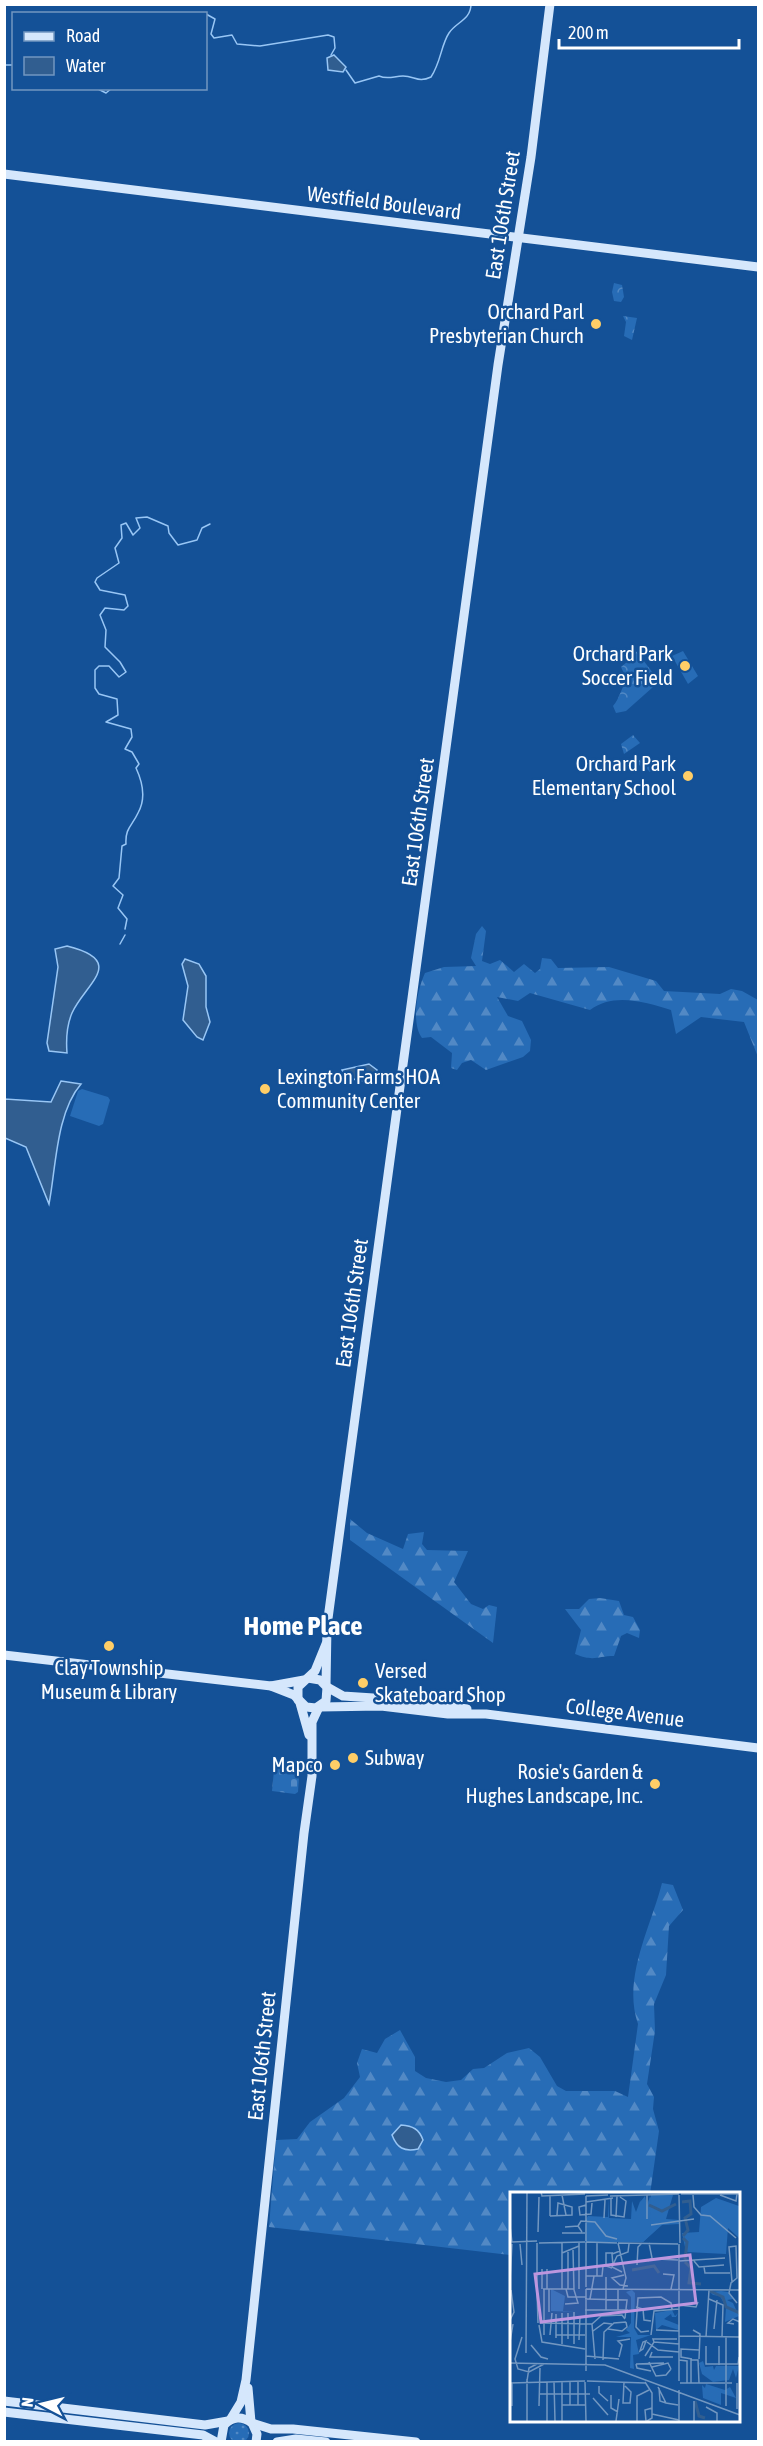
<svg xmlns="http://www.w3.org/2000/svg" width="763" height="2446" viewBox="0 0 763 2446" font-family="'Asap Condensed',sans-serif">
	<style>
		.grass { fill: #276cb6 }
		.forest { fill: url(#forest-firs) }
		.cemetery { fill: url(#cemetery-stones) }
		.park { fill: url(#park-crowns) }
		.garden { fill: url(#garden-dots) }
		.water { fill: #315e90; stroke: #98c6f5; stroke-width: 1.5 }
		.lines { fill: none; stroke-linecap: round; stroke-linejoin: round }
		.stream { stroke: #98c6f5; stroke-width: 1.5 }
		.secondary { stroke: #d5e7fc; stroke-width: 9 }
		.poi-dot { fill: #ffce67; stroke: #145197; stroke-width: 2 }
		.labels { text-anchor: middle; stroke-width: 5; stroke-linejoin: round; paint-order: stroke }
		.street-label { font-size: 21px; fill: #fff; stroke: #145197 }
		.poi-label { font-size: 21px; fill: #fff; stroke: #145197; text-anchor: end }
		.district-label { font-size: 27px; font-weight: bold; fill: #fff; stroke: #145197 }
		.inset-river { fill: none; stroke: #315e90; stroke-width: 3 }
		.inset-road { fill: none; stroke: #7297c1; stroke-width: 1.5 }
		.view { fill: #bd96df; fill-opacity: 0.15; stroke: #bd96df; stroke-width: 3 }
		.inset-edge { fill: none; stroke: #fff; stroke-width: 3 }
	</style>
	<defs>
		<pattern id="forest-firs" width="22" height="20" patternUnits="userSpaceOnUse" patternTransform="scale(1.5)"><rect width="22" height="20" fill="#276cb6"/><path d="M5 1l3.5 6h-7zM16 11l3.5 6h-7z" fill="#5289c5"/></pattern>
		<pattern id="cemetery-stones" width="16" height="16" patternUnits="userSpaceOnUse" patternTransform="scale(1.5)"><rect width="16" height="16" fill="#276cb6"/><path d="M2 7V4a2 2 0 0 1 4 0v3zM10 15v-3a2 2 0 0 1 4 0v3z" fill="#5289c5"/></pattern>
		<pattern id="park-crowns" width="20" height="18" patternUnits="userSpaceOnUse" patternTransform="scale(1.5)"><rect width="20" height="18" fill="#276cb6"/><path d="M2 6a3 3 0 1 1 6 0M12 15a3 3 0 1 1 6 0" fill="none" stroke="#5289c5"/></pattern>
		<pattern id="garden-dots" width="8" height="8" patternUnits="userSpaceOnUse" patternTransform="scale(1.5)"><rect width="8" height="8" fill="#276cb6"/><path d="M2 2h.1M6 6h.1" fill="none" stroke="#5289c5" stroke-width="1.8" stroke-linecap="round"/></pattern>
	</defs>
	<rect width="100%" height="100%" fill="#145197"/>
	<g class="grass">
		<path d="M683,651l15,25 -10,8 -16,-28z"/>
		<path d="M82,1089l26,8 2,3 -7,24 -4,2 -29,-10 8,-25z"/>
	</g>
	<g class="forest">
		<path d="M482,926l4,5 -4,30 8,3 10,-4 14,12 10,-8 11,9 5,-4 2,-11 9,1 7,9 51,-1 47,14 8,10 56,3 11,-5 11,2 16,9v57l-14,-35 -43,-5 -25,17 -5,-24c-25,-8 -58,-18 -81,0l-60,-17 -12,8 -21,-4 11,19 14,5 9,19 -1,11 -7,6 -37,13 -15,-10 -9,3 -5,7 -6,-2 1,-15 -21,-16 -9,1c-11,-15 -5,-48 3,-65l19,-6 32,-1 -5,-8 5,-24z"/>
		<path d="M350,1519l17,14 36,16 5,-15 16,-2 -2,12 5,6 41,1 -14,31 17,22 12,5 6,-4 8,2 -4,36 -143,-103z"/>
		<path d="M600,1598l19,3 5,14 9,2 7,13 -1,8 -12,-5 -6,3 -7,20c-17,0 -20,6 -39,-2l6,-24 -16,-21h14l10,-10z"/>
		<path d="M662,1883l11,2 10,25 -14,16 -3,49 -12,29 1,27 -8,53 7,13 -1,12 6,22 -9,63h-139v61l-242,-28 7,-87 21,-1 13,-17 34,-24 16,-21 -3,-14 5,-14 15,4 8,-14 15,-9 15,27v14l11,7 20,4 15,-2 12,-11 11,-1 23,-15 22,-5 11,9 17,29 9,5h49l13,6 10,-73c-16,-46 13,-97 24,-141z"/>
	</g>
	<path class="cemetery" d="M275,1760l25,2 -2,30 -3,2 -23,-3z"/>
	<g class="park">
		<path d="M614,283l8,2 2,12 -3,5 -7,-1 -2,-9z"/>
		<path d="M623,316l14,2 -5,22 -8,-4 2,-14z"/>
		<path d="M636,651l17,22v14l-27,24 -10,2 -3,-7c7,-8 8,-18 14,-26l-6,-13 6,-5 -2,-3z"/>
		<path d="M633,735l7,8 -16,11 -3,-10z"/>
		<path d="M648,754l11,11 -9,7 -3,-3 -3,2 -7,-9z"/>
	</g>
	<circle class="garden" cx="239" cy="2433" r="10"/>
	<g class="water">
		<path d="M334,55l12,12 -3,5 -15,-2 -1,-12z"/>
		<path d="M67,946c61,15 18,38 5,67 -6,14 -6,27 -5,40l-18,-2 -2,-8 11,-76 -3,-18z"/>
		<path d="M185,959l14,5 7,12v31l4,15 -7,18 -6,-3 -14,-17 5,-34 -6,-22z"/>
		<path d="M369,1064l8,6 -5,11h-14l-13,-6 -3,-5z"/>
		<path d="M61,1081l20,3c-25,29 -25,84 -32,120l-23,-57 -21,-9v-39l46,3z"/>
		<path d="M401,2125c12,1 18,4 22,15l-5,9c-14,3 -21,-1 -26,-14z"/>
	</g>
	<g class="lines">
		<g class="stream">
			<path d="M192,14h9"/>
			<path d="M206,14l9,5 -4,15 3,4 18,-3 5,9 23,2 68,-11 6,2 1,11 -4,7"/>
			<path d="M4,65h10"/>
			<path d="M346,70l9,13 24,-7c9,4 15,0 24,0 12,0 15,7 28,1 10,-15 10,-32 18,-44 7,-11 22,-13 22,-29"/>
			<path d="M96,88l10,5 6,-5"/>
			<path d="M120,88h11"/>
			<path d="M125,929l2,-10 -9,-11 5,-13 -10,-9 6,-8 3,-32 4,-2c-1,-16 6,-18 12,-31 8,-14 5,-30 -2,-45l3,-4 -7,-12 -7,-3 7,-12 -1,-8 -25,-7 12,-7 -1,-16 -18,-5 -4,-6v-18l4,-4h10l10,11 7,-5 -6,-10 -15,-15 1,-17 -6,-15 5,-7 19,2 4,-4 -3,-11 -25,-5 -5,-8 2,-4 22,-15 -4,-15 7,-10 -1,-13 5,-2 7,12 7,-7 -4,-10 11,-1 21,9 1,7 9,12 19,-5 5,-12 8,-4"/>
			<path d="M120,944l5,-9"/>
		</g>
		<g class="secondary">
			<path d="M4,174l754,93"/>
			<path d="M4,1655l267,31 23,9 12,12 10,1 10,-7 1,-14 -7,-7 -12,-2"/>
			<path d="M326,1685l1,-59 25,-186 146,-1075 33,-208 19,-153"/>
			<path d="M271,1686l33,-6"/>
			<path d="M327,1687l16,9 61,4 63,9"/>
			<path d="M298,1700v-13l17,-16 11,-27"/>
			<path d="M300,1703l9,32"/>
			<path d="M320,1707l61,-1 67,8h38l272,34"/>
			<path d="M248,2388l3,34"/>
			<path d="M4,2401l201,24 23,-4"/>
			<path d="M4,2412l199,23 13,7"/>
			<path d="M230,2420l11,-18 5,-22 58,-547 8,-57v-54l7,-15"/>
			<path d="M252,2423l19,6h22l123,13"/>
			<path d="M221,2442l3,-17c9,-9 18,-9 28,-2l5,11 -1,8"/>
			<path d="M277,2442l19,-3 30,3"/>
		</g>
	</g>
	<g class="poi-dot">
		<circle cx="596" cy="324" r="6"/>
		<circle cx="685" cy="666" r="6"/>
		<circle cx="688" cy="776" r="6"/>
		<circle cx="265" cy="1089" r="6"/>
		<circle cx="109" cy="1646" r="6"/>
		<circle cx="363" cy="1683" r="6"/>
		<circle cx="353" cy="1758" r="6"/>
		<circle cx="335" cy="1765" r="6"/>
		<circle cx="655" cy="1784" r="6"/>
	</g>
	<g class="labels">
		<g class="street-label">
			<text transform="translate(384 203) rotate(7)" y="7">Westfield Boulevard</text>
			<text transform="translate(503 215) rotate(-81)" y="7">East 106th Street</text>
			<text transform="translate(418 822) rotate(-82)" y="7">East 106th Street</text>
			<text transform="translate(352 1303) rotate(-82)" y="7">East 106th Street</text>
			<text transform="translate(625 1713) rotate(7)" y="7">College Avenue</text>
			<text transform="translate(262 2056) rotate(-84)" y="7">East 106th Street</text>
		</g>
		<g class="poi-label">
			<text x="584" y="319">Orchard Parl<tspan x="584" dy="24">Presbyterian Church</tspan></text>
			<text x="673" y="661">Orchard Park<tspan x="673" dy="24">Soccer Field</tspan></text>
			<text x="676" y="771">Orchard Park<tspan x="676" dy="24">Elementary School</tspan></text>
			<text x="277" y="1084" text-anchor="start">Lexington Farms HOA<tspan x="277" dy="24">Community Center</tspan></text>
			<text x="109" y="1675" text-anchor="middle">Clay Township<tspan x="109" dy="24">Museum &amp; Library</tspan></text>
			<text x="375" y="1678" text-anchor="start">Versed<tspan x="375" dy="24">Skateboard Shop</tspan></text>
			<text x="365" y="1765" text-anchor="start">Subway</text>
			<text x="323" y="1772">Mapco</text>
			<text x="643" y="1779">Rosie's Garden &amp;<tspan x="643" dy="24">Hughes Landscape, Inc.</tspan></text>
		</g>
		<g class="district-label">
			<text x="303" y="1635">Home Place</text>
		</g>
	</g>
	<g transform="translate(510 2192)">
		<rect width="230" height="230" fill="#145197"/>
		<path d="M206,6l23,8v32l-11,-10 -2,26 -40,-2 -4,-19 17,-1 2,-25z" fill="#276cb6"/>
		<path d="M132,4l-2,6 5,-6 2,9 3,-9 13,27 -20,19 -57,-23 2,-3 20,1v-18l1,19 22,1 1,-18 4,11zM41,97l14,7 -2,15 13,1 -25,-1zM122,98l3,3 -1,35 4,7h13l-15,5 3,14 -6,1 1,14 -4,-1 1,-31h-15l14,-4 -4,-3 5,-7v-26l-5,-5zM211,99l7,1 5,7 -6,1 6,3 6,13 -14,6 1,-15 -6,-11 -7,-1 -3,-3zM162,118l3,6 3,-3 -2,4h-4l-1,-3 -7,5 15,6v5l-17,-5 -6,5 -1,-17zM193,169l2,6 8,-1 1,4 2,-4h23l-3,12 -3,-9 -4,11 -16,2 -11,-8 -3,-11zM196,192l19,6 5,-3 6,11 -15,-5v12l-18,-7 -1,-13 3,3z" fill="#276cb6"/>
		<path d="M141,3h22l-7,24 13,1v4l-17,1 -19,17h-58l1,-23h64z" fill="#276cb6"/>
		<path class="inset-river" d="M172,10l8,-1 1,13 -6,4 3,12 -5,6M139,13l13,6 14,-7M173,46l4,4 -2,18M175,70l6,6 -2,15 12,1M122,78l22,-4 5,7M200,99l13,6 3,10 14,6M185,209l4,15 6,2"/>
		<path class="inset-road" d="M31,0l1,4 43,-2M171,2h59M52,3l4,20M137,3v24M169,3l1,48M183,3l1,12 7,8 9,1 26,22M210,3l16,6 1,-7M40,4v20M76,4v45M76,4l22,-1M100,4l69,-2M101,7v16l13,2 2,-16 -6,-4M76,10l27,-4M76,13l-7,2 1,8 11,-1 1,-11M40,24l22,-1v-8l-14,-4 -1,12M106,25l1,-21M94,26l1,-18M141,33l43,-6M0,34l2,16 25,-1M68,34l3,-5 14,1 11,14 11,3M55,35l13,-1 4,6M28,40l1,-35M52,41h23M76,50v45M76,50l31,1M29,51l46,-1M52,51v46M108,51l8,35 -3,11M108,51l60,1M10,52l2,21M58,60v37M52,61l17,-7M147,67l21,1M138,69l4,-3 -3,-15M169,69l46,-3M184,69l5,6 25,-2M127,73l1,-18 4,-4M103,74l-1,-12 8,-3M194,75l1,6h25M102,76l-6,-2v-13h7M32,77v20M112,80l-10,-5 5,-11 11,-4 1,-8M153,82l11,1 -3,14M114,83l-12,3 8,7 8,1M76,84h16l1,-10M87,84v-33M96,85v33M0,89l2,-37M222,90l-3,-35 7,-1 1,32 -6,5 -2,10 8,10M27,96v-45M33,97h31M34,97v46M37,97v-20M39,97v23M56,97l2,8h18M69,97v-47M76,97l154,1M27,98l1,33M75,107l42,1 -2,18M80,107l4,-23M199,107l14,6 -1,32M55,112l13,-1 -4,-13 -1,-40M169,113l17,2 2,-5M126,115l7,2 1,11 7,1M75,118h43M108,118v-21M52,121v31M91,124l21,-1 3,4M0,128l4,-8 -3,-22M30,131l52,1M224,132l-6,-1 5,-4 7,3M29,133l3,17 43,7M98,137l14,2 5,-4 -1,-5M204,137l3,-29M146,138l23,1M183,138l7,4 -1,25M83,139l11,-8 8,1M139,139l-8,1 -5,-5 2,-29 23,-1 10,6 1,6M40,143l2,-22M46,143h29M141,143l3,-24 25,-2M169,144l61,1M12,145l-7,22 3,10 11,3 15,-8M196,145l3,-47M46,146v-24M58,147v-26M69,148l1,-24M136,149l-3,8 -3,2 3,-9zM0,150l3,-18M137,150l11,8 21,2M144,150l-1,-3h24M64,152v-32M21,153l10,12 7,2M196,154v18h32l1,-7M142,160l-2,5h23M16,161l1,-161M76,164l33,3M135,164l9,-14 25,2M109,165l3,-12 -4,-4 12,-2M85,167l-3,-35 9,-8M182,167l-11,-2v-8l18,1M93,168l1,-28 10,-9 12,-1M169,168l8,1v22M139,170l7,14 10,-1 5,-6M0,171l95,2 135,50M126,172l28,-1M126,172l1,4 14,3M209,173v-19M142,175l16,-4 3,6M76,179v-82M17,189l2,-13 8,-4M77,189l58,2M169,189v-137M37,190v39M44,190l1,39M52,190v39M60,190v23M68,190v23M75,190l1,39M114,190l-1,21h7l1,-11 -6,-6M135,190l7,11v25l-5,3M216,190v-45M0,191l75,-2M2,191v23M170,191h52M181,191v-23h7l1,23M216,192v22M89,194v7l9,8M148,195l8,16 12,2M149,196l1,13 6,2M29,202h51M101,203v13l7,4M83,206l15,17M52,213h23M29,214l1,-38M196,215l11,6v8M227,217v-26M142,222l27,6M17,229v-42M106,229l3,-22M127,229v-25l12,-6M136,229l-1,-11 7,-2M169,229v-31M184,229v-20"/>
		<path class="view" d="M180,63l6,48 -155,19 -6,-48z"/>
		<rect width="230" height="230" class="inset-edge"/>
	</g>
	<rect width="763" height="2446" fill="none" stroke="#ffffff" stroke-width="12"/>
	<rect x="12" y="12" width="195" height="78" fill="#145197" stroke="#7297c1" stroke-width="1.5"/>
	<rect x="24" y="32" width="30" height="9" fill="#d5e7fc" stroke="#7297c1" stroke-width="1.5"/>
	<text x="66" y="42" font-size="18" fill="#ffffff">Road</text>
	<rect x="24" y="57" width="30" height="18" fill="#315e90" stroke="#7297c1" stroke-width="1.5"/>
	<text x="66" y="72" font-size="18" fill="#ffffff">Water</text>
	<g transform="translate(42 2404) rotate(277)" stroke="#145197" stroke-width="4.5" paint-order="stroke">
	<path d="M0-4.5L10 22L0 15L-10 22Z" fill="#ffffff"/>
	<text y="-9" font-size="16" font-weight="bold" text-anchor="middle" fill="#ffffff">N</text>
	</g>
	<path d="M559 39v9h180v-9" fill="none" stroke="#ffffff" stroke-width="3"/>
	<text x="568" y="39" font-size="18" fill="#ffffff" stroke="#145197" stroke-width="4.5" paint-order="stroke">200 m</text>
</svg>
